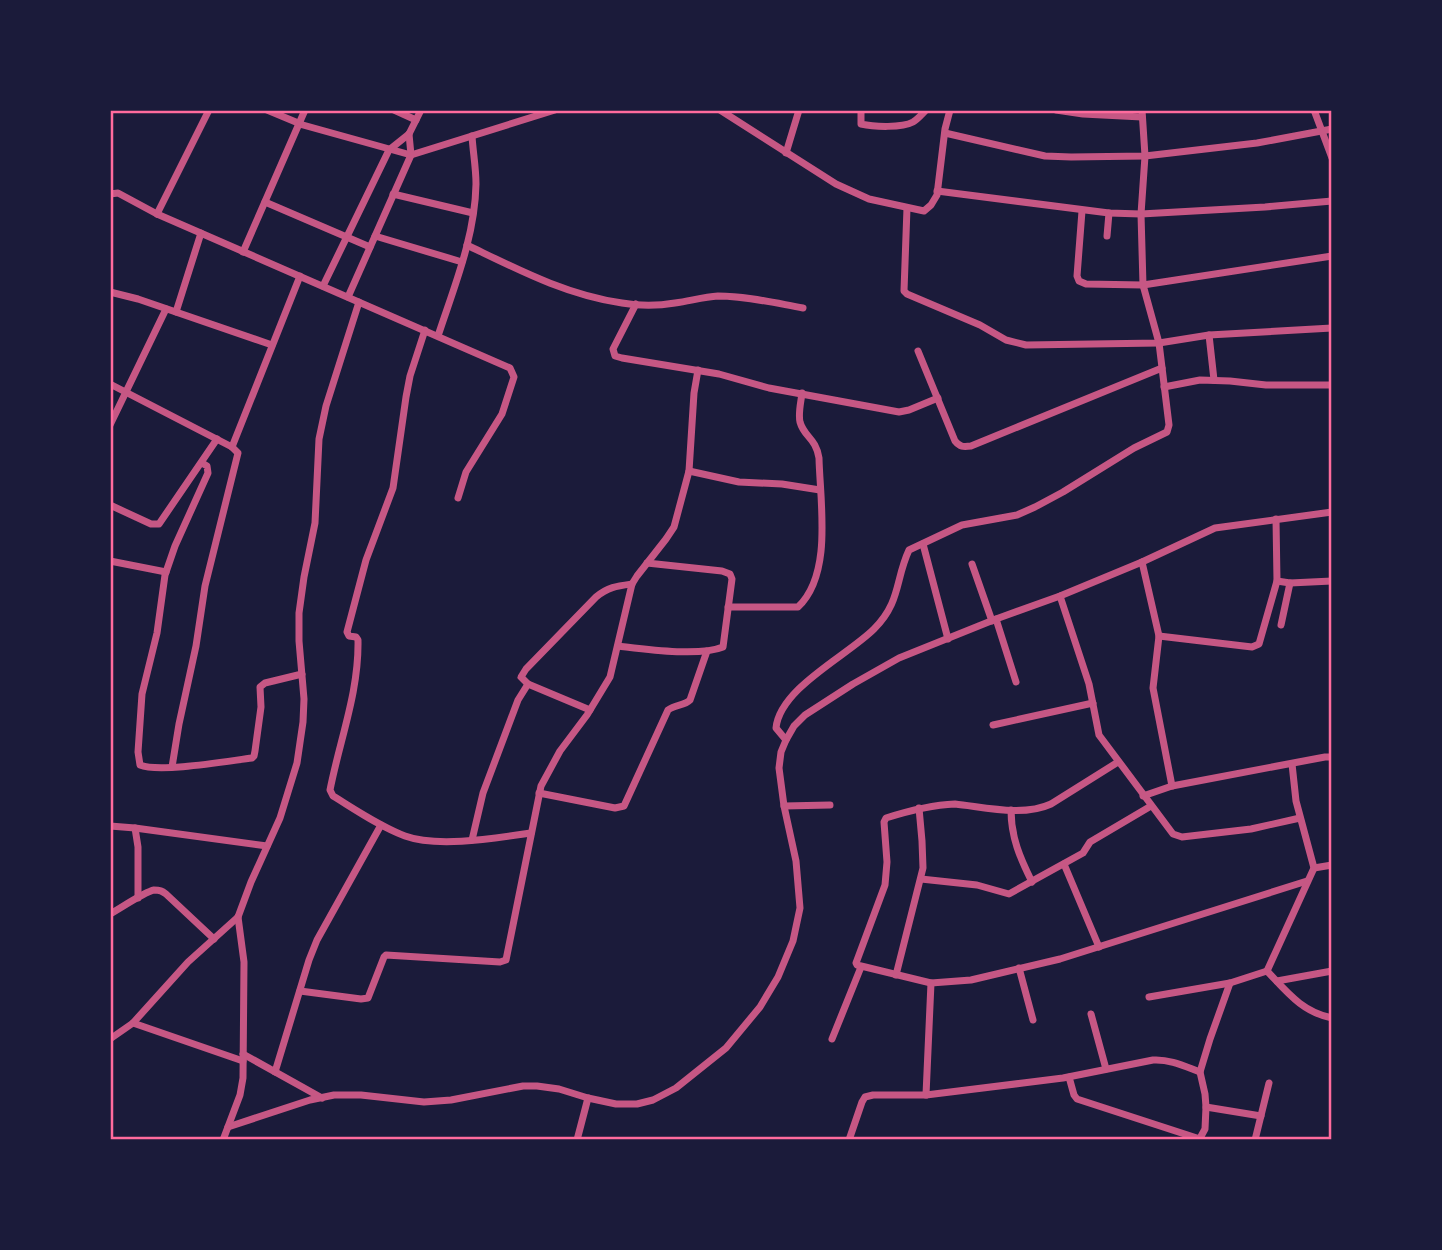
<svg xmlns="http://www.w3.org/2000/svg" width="1442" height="1250" viewBox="0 0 1442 1250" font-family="'Sofia Sans Condensed',sans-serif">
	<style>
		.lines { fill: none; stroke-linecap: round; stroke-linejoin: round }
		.minor { stroke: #c65784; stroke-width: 7 }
		.neatline { fill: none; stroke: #ff6b9d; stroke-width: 2.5 }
	</style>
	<rect width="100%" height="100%" fill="#1b1b3a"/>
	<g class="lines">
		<g class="minor">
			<path d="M267,110l36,15 108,30 144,-45"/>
			<path d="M394,110l22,10"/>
			<path d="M720,110l116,74 33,15 55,12 7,-6 6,-10 8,-66 5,-19"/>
			<path d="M861,110v14c13,3 41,4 52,-2 5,-3 9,-8 13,-12"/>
			<path d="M1056,110l27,4 59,3"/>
			<path d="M1314,110l18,48"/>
			<path d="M945,133l100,23 26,1 74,-1 112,-13 75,-14"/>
			<path d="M786,153l13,-43"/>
			<path d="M937,191l172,22 32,1 124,-7 67,-6"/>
			<path d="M110,194l8,-1 39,21 353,154 4,9 -12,37 -36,58 -8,26"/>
			<path d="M393,194l80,19"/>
			<path d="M265,202l105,45"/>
			<path d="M907,208l-3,83 3,3 73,31 26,15 20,5 133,-2 50,-8 123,-7"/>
			<path d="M1082,211l-5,65 2,5 7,3 57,1 189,-29"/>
			<path d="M157,214l52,-104"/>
			<path d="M375,236l87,26"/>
			<path d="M1107,236l2,-23"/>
			<path d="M467,245c50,24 99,50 155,58 17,3 36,3 53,0 15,-2 28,-6 43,-7 28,0 57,7 85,12"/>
			<path d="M243,252l62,-142"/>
			<path d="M323,286l66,-136 20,-16 12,-24"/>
			<path d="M110,292l28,7 134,46"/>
			<path d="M348,297l63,-142 -2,-21"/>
			<path d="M636,304l-23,45 2,7 7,2 97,16 50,14 130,24 10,-2 29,-12"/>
			<path d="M176,312l25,-79"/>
			<path d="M425,330l-15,46 -4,21 -13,91 -27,72 -19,72 2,4 7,1 2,3c1,52 -18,99 -28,150l3,6c23,14 46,30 72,40 33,12 91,2 126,-3"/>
			<path d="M1209,335l5,45"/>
			<path d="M438,336c16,-49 37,-99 38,-152 0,-16 -3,-32 -4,-48"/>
			<path d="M918,351l37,90c5,6 8,6 16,5l191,-78"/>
			<path d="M110,384l122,63 6,6 -33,133 -9,60 -17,78 -7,43"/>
			<path d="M1164,387l36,-7 30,1 36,4h66"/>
			<path d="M110,425l56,-116"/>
			<path d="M232,447l68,-171"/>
			<path d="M202,463l5,3 1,7 -33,73 -10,29 -8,58 -15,61 -4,58 2,13c19,8 88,-4 112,-7l2,-2 1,-5 6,-44 -1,-20 5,-4 37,-9"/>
			<path d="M689,471l50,11 43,2 38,6"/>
			<path d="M110,505l41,19h8l58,-85"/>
			<path d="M923,544l25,95"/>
			<path d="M110,561l56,11"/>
			<path d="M1142,562l17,74 -6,52 19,98"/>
			<path d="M972,564l20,57"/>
			<path d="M1277,581l13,2 42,-2"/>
			<path d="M1060,596l29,88 10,51 74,99 9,3 69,-8 49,-11"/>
			<path d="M728,607h70c35,-33 22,-105 21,-149 -3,-20 -15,-21 -19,-36 -2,-9 1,-20 2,-29"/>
			<path d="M996,619l20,63"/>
			<path d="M1281,625l9,-42"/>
			<path d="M1159,636l93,11 7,-3 18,-63 -1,-62"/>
			<path d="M618,646c26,3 81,11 105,1l9,-68 -2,-5 -8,-3 -75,-8"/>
			<path d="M528,684l-7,-7 5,-8 70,-72c12,-10 21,-11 36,-13"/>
			<path d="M993,725l100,-22"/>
			<path d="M786,740l-10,-12c4,-40 71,-72 98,-99 27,-27 21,-49 35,-79l53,-25 55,-10 18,-8 28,-15 71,-44 33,-16 2,-7 -10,-82 -16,-58 -2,-71 4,-58 -3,-46"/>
			<path d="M1118,762l-67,42c-28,13 -67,3 -96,0 -24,1 -47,7 -69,14l-2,4 3,40 -2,23 -29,78 1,2 74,18 40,-3 89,-21 247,-78"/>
			<path d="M539,793l76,15 9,-2 44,-96c8,-6 16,-4 22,-10l17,-49"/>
			<path d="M1143,796l29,-10 153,-29h7"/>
			<path d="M784,806l46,-1"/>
			<path d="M1011,810c0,27 9,48 21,72"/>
			<path d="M110,826l25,2 132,18"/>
			<path d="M135,828l3,19v51"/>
			<path d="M472,840l11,-47 35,-93 10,-16 62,26"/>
			<path d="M1064,864l35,83"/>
			<path d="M1314,868l18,-3"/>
			<path d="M921,879l56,6 32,9 74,-41 7,-11 61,-36"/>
			<path d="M110,914c11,-6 34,-22 44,-24 6,0 8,1 12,4l48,45"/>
			<path d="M1019,968l14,52"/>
			<path d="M1267,971l47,-103 -18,-67 -4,-37"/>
			<path d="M896,975l27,-107 -1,-27 -3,-33"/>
			<path d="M1277,981l55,-10"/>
			<path d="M300,991l61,8 7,-1 16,-41 2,-2 114,7 6,-2 35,-174 19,-35 27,-36 23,-38 22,-93 5,-8 29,-37 8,-12 15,-56 5,-78 4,-23"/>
			<path d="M1149,997l81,-14 37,-12c20,21 35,41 65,47"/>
			<path d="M1091,1014l15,55"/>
			<path d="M133,1023l110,38"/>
			<path d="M110,1039l23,-16 55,-61 50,-45 13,-35 29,-64 17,-55 6,-41 1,-23 -5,-58v-28l5,-36 11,-54 4,-84 7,-33 33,-104"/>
			<path d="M832,1039l29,-72"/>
			<path d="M243,1054l79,44"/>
			<path d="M275,1072l34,-112 8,-20 64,-115"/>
			<path d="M1069,1077l5,18 3,4 123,40"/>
			<path d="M926,1095l5,-112"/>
			<path d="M1206,1107l55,9"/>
			<path d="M228,1127l82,-27 24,-5h27l63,7 27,-2 72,-14h14l22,3 29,9 28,6h21l16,-4 23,-12 50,-40 34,-41 18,-30 15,-36 7,-33 -4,-47 -12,-55 -5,-38 2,-16 5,-12 8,-14 11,-11 48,-31 46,-26 97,-39 64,-23 82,-34 73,-34 117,-16"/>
			<path d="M223,1140l17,-45 3,-17 1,-116 -6,-45"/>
			<path d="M577,1140l11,-42"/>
			<path d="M849,1140l13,-38 3,-5 8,-2h53l97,-12 40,-5 90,-18c17,-1 31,6 47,12"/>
			<path d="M1199,1140l6,-11 1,-22 -1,-13 -5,-22 10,-33 20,-56"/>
			<path d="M1255,1140l14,-57"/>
		</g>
	</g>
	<rect width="1442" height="1250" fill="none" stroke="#1b1b3a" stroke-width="224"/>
	<rect x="112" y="112" width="1218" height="1026" class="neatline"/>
</svg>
